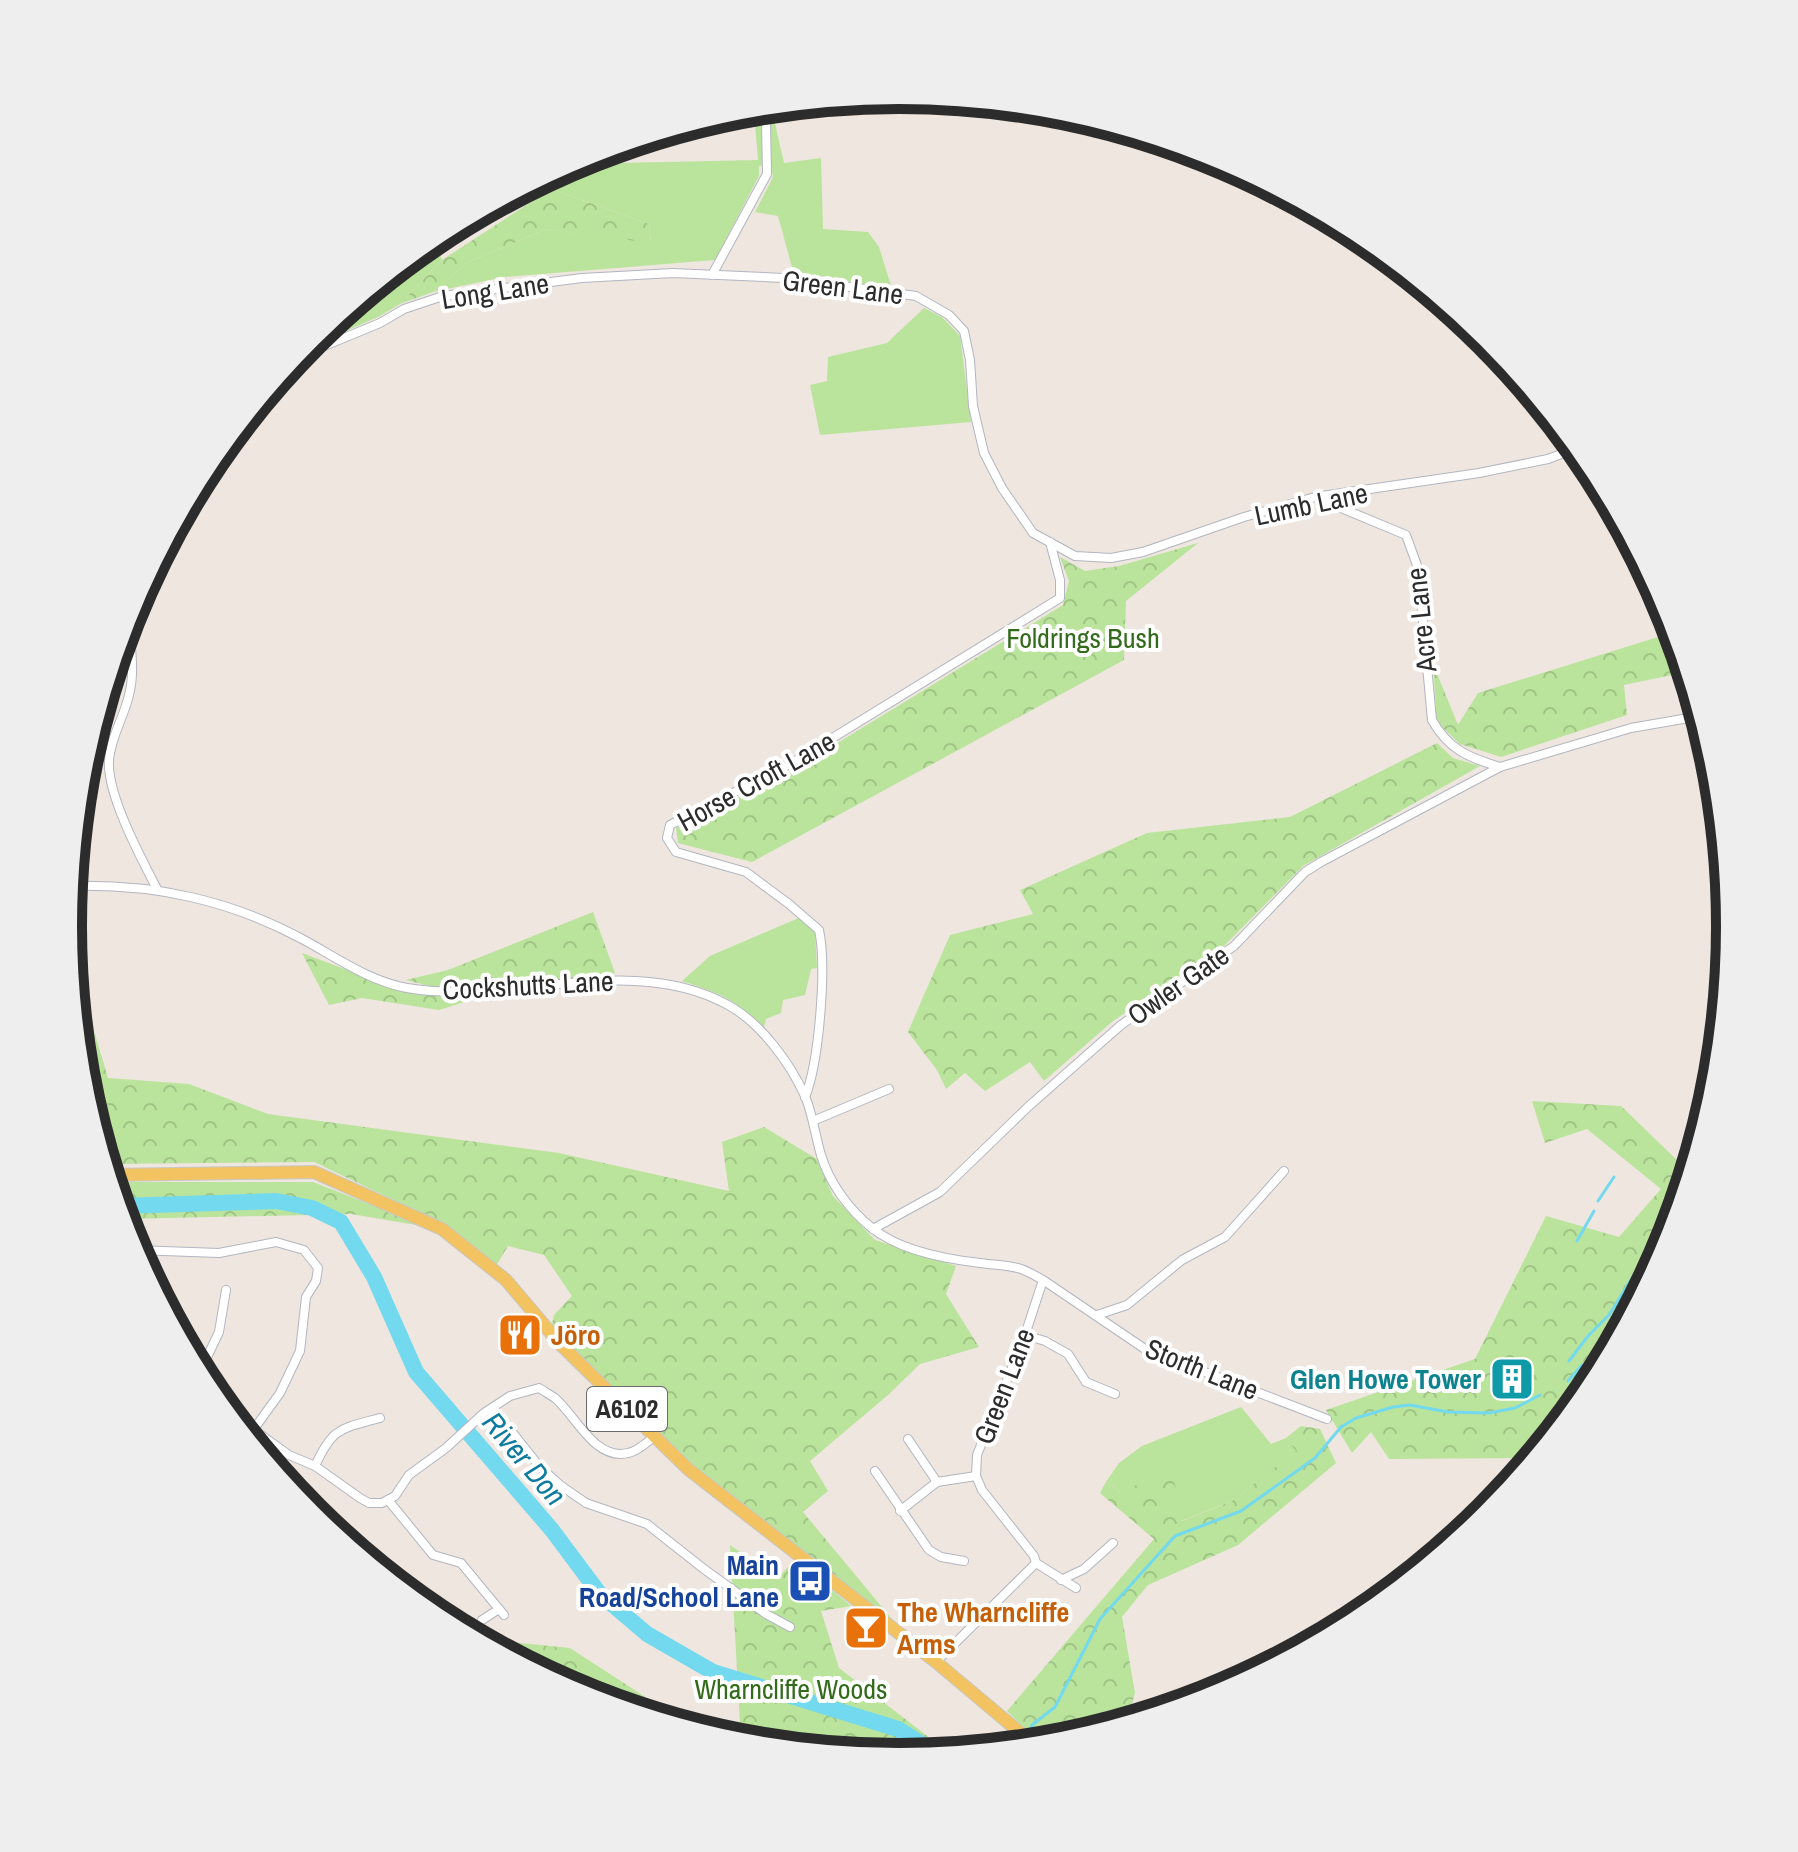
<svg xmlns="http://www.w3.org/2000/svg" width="1798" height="1852" viewBox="0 0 1798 1852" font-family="'Archivo Narrow',sans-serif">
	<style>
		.green { fill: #bae49b }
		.forest { fill: url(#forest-crowns) }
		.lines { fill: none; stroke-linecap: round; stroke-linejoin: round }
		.stream { stroke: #72d9ef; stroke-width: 3 }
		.river { stroke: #72d9ef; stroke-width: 16 }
		.minor-casing { stroke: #b2b6c0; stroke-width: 10 }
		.primary-casing { stroke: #c8c8c8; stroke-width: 14 }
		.minor { stroke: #fff; stroke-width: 8 }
		.primary { stroke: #f2c360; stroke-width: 12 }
		.labels { text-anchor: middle; stroke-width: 8; stroke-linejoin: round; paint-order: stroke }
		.shield { fill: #fff; stroke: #6b6b6b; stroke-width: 2 }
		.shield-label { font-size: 26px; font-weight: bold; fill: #2c2c2c }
		.street-label { font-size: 28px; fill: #2c2c2c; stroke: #fff }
		.park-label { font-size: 28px; fill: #326b1a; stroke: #fff }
		.food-label { font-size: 28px; font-weight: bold; fill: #c56008; stroke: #fff; text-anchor: start }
		.culture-label { font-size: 28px; font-weight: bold; fill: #0d838f; stroke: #fff; text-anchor: end }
		.transit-label { font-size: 28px; font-weight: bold; fill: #164399; stroke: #fff; text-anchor: end }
		.water-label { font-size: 30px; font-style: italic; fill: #0d7a9f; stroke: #fff }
		.rim { fill: none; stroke: #2c2c2c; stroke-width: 10 }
	</style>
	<defs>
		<pattern id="forest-crowns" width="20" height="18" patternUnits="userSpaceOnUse" patternTransform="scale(2)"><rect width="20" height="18" fill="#bae49b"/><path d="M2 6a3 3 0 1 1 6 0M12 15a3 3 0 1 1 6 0" fill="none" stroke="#a0c486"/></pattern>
	</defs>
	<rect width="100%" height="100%" fill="#eee6df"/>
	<g class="green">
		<path d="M767,108l6,7 11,48 37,-5 2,71 45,3 11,15 13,42 -99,-18 -15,-55 -23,-4 18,-35 -2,-13 -12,2v10l-44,84 -211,17 -71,15 35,-30 79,-33 104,13 -2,-18 -98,-35 3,-16 17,-9 187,-4 -3,-35 -51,3 -9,-4 42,-13z"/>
		<path d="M434,238l8,22 -42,44 -22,13 -76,33 10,-12z"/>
		<path d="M924,308l18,9 18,19 11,86 -151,13 -10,-50 17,-4 1,-24 59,-14z"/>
		<path d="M801,917l14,14 2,37 -6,1 -6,26 -22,5 -2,13 -15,6 -3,12c-27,-33 -42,-37 -81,-50l28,-25z"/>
		<path d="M1241,1407l30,37 15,-6 11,13 -65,50 -51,20 -59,-28 -16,-11 13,-19 23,-17z"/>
	</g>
	<g class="forest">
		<path d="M551,189l98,35 2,19 -104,-14 -79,33 -35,30 -33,12 42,-44z"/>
		<path d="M1198,543l-72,58 -2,59 -372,202 -74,-19 -2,-15 114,-56 273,-167 6,-24 -9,-24 25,14 34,-5z"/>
		<path d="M1674,632l20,66 -5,1 -17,-24 -48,10 3,30 -126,42 -41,-13 -23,-22 -4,-58 25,61 20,-32z"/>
		<path d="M1437,743l16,15 27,8 -177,100 -80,81 -110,74 -69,60 -14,-19 -45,29 -20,-18 -19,16 -9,-19 -29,-38 42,-97 83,-21 -13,-24 127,-57 143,-16z"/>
		<path d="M593,912l22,61c-44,13 -127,20 -172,15 -12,-1 -25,-5 -37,-8l42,-10z"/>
		<path d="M302,953l101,38 74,7 -38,12 -77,-12 -33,7z"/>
		<path d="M95,1034l13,44 81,6 79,30 291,39 170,38 -7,-49 42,-15 53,32 16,37 42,44 81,26 -10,28 33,53 -59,17 -32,31 -78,66 18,30 -25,21 93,112 -205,-161 -140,-134 3,-14 18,-19 -28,-41 -36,-9 -12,20 -54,-43 -128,-61 -207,2 -23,-76 -5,-50z"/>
		<path d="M1532,1101l89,5 59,57 15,-14 -28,95 -77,144 -58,70 -143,1 -18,-27 -19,21 -26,-43 149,-51 71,-143 73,21 42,-48 -74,-60 -42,14z"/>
		<path d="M112,1182h201l115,45 -77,-13 -228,5z"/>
		<path d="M1301,1426l19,3 16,34 -98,82 -90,40 -26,32 13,76 -8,28 -35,11 -26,2 -7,7 -24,3 -12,-17 -16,-16 147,-172 -54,-46 6,-11 16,11 49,-28 11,56 50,-20 64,-50 -10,-13z"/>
		<path d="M730,1545l48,33 17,-19 56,47 -30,5 18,57 109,84c-42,4 -106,8 -145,-10l-2,5 -60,-6z"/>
		<path d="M430,1611l50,28 90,9 123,80 -112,-34 -144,-77z"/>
	</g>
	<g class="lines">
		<g class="stream">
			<path d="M1598,1201l16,-24"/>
			<path d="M1577,1241l17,-30"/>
			<path d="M1569,1361l19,-25 21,-21 48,-77 14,-7"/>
			<path d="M1568,1381l14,-16 15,9"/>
			<path d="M1341,1427l15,-9 37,-11 17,-2 38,7 41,1 26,-5 25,-13"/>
			<path d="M1029,1735l3,-10 23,-18 45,-88 75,-83 66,-25 74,-53 26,-31"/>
		</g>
		<path class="river" d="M120,1206l156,-5 36,7 29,14 33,55 42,95 136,158 47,63 48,41 66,38 185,57 38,24"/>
		<g class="minor-casing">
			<g id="minor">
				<path d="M712,275l55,-101 -1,-52 -14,-13"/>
				<path d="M291,364l19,-12 70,-29 24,-14 39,-13 139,-18 91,-5 111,5 132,18 33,19 15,16 6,29 3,46 11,47 18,35 31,45 42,23 36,2 32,-6 101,-35 71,-20 164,-24 69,-14 29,-11"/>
				<path d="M1317,498l89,37 12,33 14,152c16,29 37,38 68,47"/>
				<path d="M129,615c0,27 7,54 0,80 -5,22 -19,44 -20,66 -2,34 32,97 48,128"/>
				<path d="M72,886c84,-2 158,14 232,54 33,18 65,41 103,48 104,18 224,-37 321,17 33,18 62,58 77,91 8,19 10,39 16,59 8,27 28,55 51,73 28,23 73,31 108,35 13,2 29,2 41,6 8,3 15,7 22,11l-18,55 -48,120 -1,21 6,14 52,66 2,7 -100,99"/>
				<path d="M805,1097c14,-34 22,-130 14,-167l-30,-26 -43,-32 -70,-20 -9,-14 3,-13 122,-62 268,-165v-18l-10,-38"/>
				<path d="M813,1121l76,-32"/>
				<path d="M873,1229l67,-37 89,-86 92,-81 113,-79 71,-74 16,-10 179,-95 131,-39 69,-12"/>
				<path d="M135,1250l84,3 57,-11 28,8 14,18 -2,13 -10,16 -6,54 -20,42 -26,36"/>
				<path d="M1043,1280l102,69 182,70"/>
				<path d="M1097,1315l30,-10 55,-45 43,-23 59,-66"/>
				<path d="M1025,1335l20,6 23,13 18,28 29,12"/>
				<path d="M200,1372l19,-40 7,-42"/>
				<path d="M493,1408l46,58 21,19 26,18 61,21 57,45 62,45 24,13"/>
				<path d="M226,1410l63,45 26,11 45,32 9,5h13l13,-7 14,-21 37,-27 38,-35 26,-17 29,-8c5,3 11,7 16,10 21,18 40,63 73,55 10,-2 19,-11 27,-17"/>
				<path d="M908,1439l29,43"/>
				<path d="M315,1466c18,-39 25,-37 65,-48"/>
				<path d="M875,1471l54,79 12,7 23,4"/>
				<path d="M388,1500l45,55 28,8 43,52"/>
				<path d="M900,1511l37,-29 39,-6"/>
				<path d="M1036,1563l40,25"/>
				<path d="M1061,1580l23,-11 29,-26"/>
				<path d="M482,1620l17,-11"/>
				<path d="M1123,1722v-4"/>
			</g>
		</g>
		<g class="primary-casing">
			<path id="primary" d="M110,1175l204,-3 128,57 64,51 55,65 127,124 248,193 87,73 7,9"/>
		</g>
		<use href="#minor" class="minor"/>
		<use href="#primary" class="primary"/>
	</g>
	<defs>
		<g id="restaurant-square" transform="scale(2.3)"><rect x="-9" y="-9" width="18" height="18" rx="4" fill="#e8710a" stroke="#fff"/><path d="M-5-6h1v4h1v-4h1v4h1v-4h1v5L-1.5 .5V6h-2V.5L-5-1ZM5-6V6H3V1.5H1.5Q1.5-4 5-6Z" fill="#fff"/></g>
		<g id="building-square" transform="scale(2.3)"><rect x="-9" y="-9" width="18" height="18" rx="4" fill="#0f9aa8" stroke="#fff"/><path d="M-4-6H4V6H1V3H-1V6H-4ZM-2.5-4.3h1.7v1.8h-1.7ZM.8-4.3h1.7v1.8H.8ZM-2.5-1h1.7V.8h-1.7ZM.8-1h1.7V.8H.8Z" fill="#fff"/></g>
		<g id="bus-square" transform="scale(2.3)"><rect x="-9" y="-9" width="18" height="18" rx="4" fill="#1a4fb4" stroke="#fff"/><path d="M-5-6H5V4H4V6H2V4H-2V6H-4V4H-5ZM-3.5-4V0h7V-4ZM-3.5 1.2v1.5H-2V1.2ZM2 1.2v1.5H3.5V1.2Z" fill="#fff"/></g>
		<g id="bar-square" transform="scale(2.3)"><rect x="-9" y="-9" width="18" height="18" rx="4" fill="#e8710a" stroke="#fff"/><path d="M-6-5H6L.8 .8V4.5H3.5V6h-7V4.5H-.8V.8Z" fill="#fff"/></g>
	</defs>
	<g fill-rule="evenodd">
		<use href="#restaurant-square" x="520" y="1335"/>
		<use href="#building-square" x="1512" y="1379"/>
		<use href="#bus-square" x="810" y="1581"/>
		<use href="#bar-square" x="866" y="1628"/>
	</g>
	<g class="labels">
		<rect class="shield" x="587" y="1387" width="80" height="44" rx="6"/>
		<g class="shield-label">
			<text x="627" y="1418">A6102</text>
		</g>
		<g class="street-label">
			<text transform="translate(843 287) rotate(7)" y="10">Green Lane</text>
			<text transform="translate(495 291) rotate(-9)" y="10">Long Lane</text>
			<text transform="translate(1311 504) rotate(-12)" y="10">Lumb Lane</text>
			<text transform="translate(1421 620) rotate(-96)" y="10">Acre Lane</text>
			<text transform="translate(756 781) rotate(-29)" y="10">Horse Croft Lane</text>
			<text transform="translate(528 985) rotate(-3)" y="10">Cockshutts Lane</text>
			<text transform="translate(1178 985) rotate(-35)" y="10">Owler Gate</text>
			<text transform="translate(1202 1369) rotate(22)" y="10">Storth Lane</text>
			<text transform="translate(1004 1386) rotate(-69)" y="10">Green Lane</text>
		</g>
		<g class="park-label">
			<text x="1083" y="648">Foldrings Bush</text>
			<text x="791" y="1699">Wharncliffe Woods</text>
		</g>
		<g class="food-label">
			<text x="551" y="1345">Jöro</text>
			<text x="897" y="1622">The Wharncliffe<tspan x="897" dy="32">Arms</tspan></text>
		</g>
		<g class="culture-label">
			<text x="1481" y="1389">Glen Howe Tower</text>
		</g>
		<g class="transit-label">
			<text x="779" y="1575">Main<tspan x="779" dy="32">Road/School Lane</tspan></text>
		</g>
		<g class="water-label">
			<text transform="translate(524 1459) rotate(50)" y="10">River Don</text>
		</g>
	</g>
	<path d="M0 0H1798V1852H0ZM82 926a817 817 0 1 1 1634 0a817 817 0 1 1-1634 0Z" fill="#eee" fill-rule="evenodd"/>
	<path class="rim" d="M82 926a817 817 0 1 1 1634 0a817 817 0 1 1-1634 0Z"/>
</svg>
